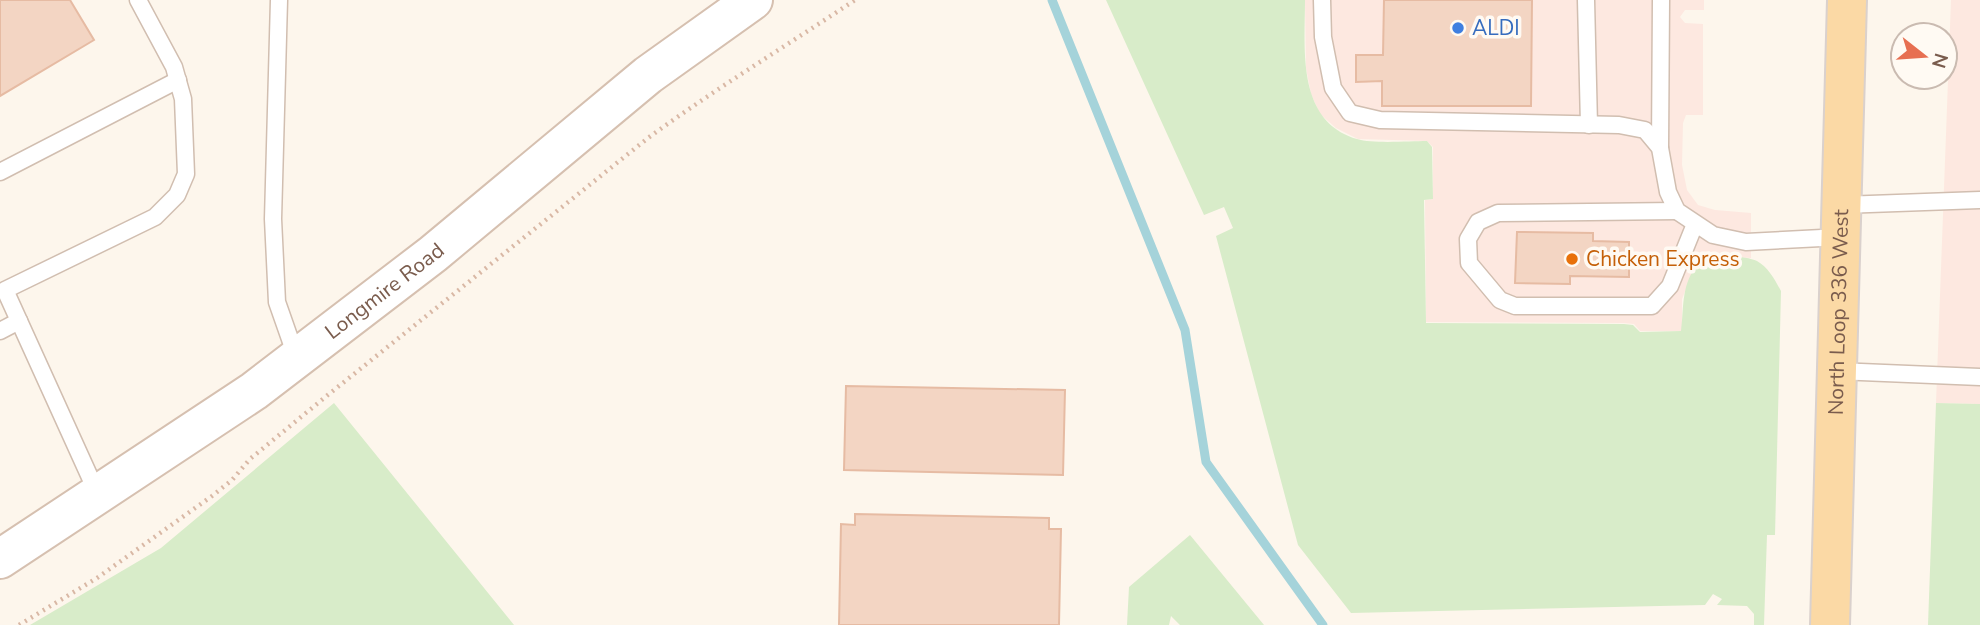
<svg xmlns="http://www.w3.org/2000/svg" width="1980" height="625" viewBox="0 0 1980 625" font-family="'Nunito Sans',sans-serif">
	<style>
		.commercial { fill: #fde8e0 }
		.green { fill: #d8ecc9 }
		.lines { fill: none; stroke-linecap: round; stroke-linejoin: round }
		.stream { stroke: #a5d3da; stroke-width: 9 }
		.building { fill: #f3d5c3; stroke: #e6bba3; stroke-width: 2 }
		.lane-casing { stroke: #d1beb0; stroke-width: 19 }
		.secondary-casing { stroke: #d6c0b0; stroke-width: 42 }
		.primary-casing { stroke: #dad1cd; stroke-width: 42 }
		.path { stroke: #d9b8a5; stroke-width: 4.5; stroke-dasharray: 2 5; stroke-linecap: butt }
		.lane { stroke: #fff; stroke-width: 16 }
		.secondary { stroke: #fff; stroke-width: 38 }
		.primary { stroke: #fbd9a5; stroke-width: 38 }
		.shop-dot { fill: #3f7fe0; stroke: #fffaf3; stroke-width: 2.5 }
		.food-dot { fill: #e8710a; stroke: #fffaf3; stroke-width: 2.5 }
		.labels { text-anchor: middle; stroke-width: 7; stroke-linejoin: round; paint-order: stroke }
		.shop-label { font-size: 21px; fill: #366cbe; stroke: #fffaf3; text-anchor: start }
		.food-label { font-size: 21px; fill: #c56008; stroke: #fffaf3; text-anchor: start }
		.street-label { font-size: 21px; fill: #7a5c4d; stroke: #fffaf3 }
	</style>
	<rect width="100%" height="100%" fill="#fdf6ec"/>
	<g class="commercial">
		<path d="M1305,0h399v10h-19l-5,7 5,6 18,1v91h-17l-3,8 -1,42 5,25 11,15 17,5 36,3v45l-36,-2 -13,4 -8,9 -12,30v32h-42l-6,-7 -10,-1 -198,-1 -1,-122 8,-1v-52l-6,-6 -69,-2 -22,-11 -16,-14 -9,-20 -5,-26z"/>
		<path d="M1951,0h29v404l-44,-1z"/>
	</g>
	<g class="green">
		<path d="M1106,0h199c0,49 -9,121 52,139 16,5 52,2 70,2l5,6 1,52 -9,1 2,123 198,1 9,1 7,7 41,-1c3,-21 0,-44 14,-63 10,-14 47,-14 62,-7 11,6 18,19 24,30l-6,244h-8l-3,90h-10v-11l-7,-8 -30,-1 5,-6 -9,-5 -8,11 -354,8 -53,-68 -82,-309 17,-8 -9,-21 -20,8z"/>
		<path d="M334,403l180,222h-484l131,-77z"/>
		<path d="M1936,403l44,1v221h-52z"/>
		<path d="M1190,535l74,90h-84l-9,-9 -2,9h-42l2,-38z"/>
	</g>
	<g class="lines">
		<path class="stream" d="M1052,0l133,330 21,132 117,163"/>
	</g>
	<g class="building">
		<path d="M0,0h70l24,40 -94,56z"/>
		<path d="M1384,0h148l-1,106h-149v-25l-26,1v-27h27z"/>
		<path d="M1517,232l76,1v8l36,1v35l-59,-1v8l-55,-1z"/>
		<path d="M846,386l219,4 -2,85 -219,-5z"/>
		<path d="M855,514l194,4v11h12l-2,96h-220l2,-101 14,1z"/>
	</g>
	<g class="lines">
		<g class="lane-casing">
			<g id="lane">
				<path d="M279,0l-6,219 4,83 20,57"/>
				<path d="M1322,0l1,37 10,51 17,25 30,7 239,5 26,5 15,18 8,44 9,19 36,24 33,7 95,-5"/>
				<path d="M1586,0l3,125"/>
				<path d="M1660,148l1,-148"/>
				<path d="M0,172l178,-92"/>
				<path d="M1842,205l138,-5"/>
				<path d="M1677,211l-179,2 -20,9 -10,17 1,24 31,37 15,6h137l18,-20 25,-62"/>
				<path d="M0,331l19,-10"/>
				<path d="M1837,371l143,6"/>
				<path d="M98,495l-93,-205 150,-73 22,-22 9,-21 -3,-75 -9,-32 -36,-67"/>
			</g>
		</g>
		<g class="secondary-casing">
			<g id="secondary">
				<path id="s1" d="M0,559l254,-168 179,-137 215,-179 105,-75"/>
			</g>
		</g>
		<g class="primary-casing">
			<g id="primary">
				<path id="s2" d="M1830,625l17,-625"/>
			</g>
		</g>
		<path class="path" d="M19,625l78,-47 115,-82 20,-16 18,-21 79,-65 319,-256c67,-49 138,-92 207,-138"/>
		<use href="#lane" class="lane"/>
		<use href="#secondary" class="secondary"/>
		<use href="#primary" class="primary"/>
	</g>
	<circle class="shop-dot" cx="1458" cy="28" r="7"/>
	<circle class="food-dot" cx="1572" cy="259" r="7"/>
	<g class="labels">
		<g class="shop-label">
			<text x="1472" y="35">ALDI</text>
		</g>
		<g class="food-label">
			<text x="1586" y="266">Chicken Express</text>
		</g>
		<g class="street-label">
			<text dy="7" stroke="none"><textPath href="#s1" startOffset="469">Longmire Road</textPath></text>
			<text dy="7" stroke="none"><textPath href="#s2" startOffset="313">North Loop 336 West</textPath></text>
		</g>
	</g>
	<g transform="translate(1924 56) rotate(107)"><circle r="33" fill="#fffaf3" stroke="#cabbb1" stroke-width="2"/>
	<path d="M0-5L12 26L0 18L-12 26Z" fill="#e76f51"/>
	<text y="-10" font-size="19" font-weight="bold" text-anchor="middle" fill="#7a5c4d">N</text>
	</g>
</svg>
